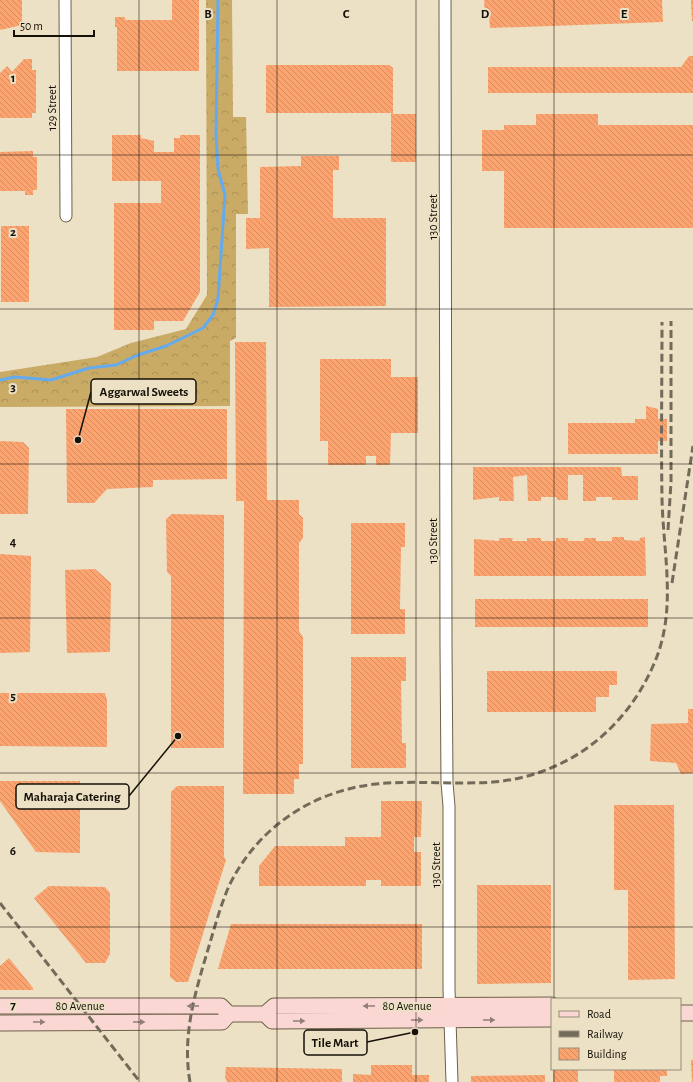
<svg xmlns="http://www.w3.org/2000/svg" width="693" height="1082" viewBox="0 0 693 1082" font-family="'Alegreya Sans',sans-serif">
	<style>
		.forest { fill: url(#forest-crowns) }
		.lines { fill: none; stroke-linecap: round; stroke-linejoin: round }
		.stream { stroke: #64aaef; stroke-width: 3 }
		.building { fill: url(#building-back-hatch) }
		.minor-casing { stroke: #6c614a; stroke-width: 13 }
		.secondary-casing { stroke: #6c614a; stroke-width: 17 }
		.minor { stroke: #fff; stroke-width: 11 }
		.secondary { stroke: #fbd7d4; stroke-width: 15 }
		.rail { stroke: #726b5a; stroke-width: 3; stroke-dasharray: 8 4; stroke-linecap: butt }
		.oneway { fill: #947e78 }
		.grid { fill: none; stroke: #151108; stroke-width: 1; stroke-opacity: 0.55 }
		.labels { text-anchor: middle; stroke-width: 4; stroke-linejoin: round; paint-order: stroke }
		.street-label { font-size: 12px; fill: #151108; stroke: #ece0c5 }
		.grid-label { font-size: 13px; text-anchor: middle; font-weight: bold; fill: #151108; stroke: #ece0c5; stroke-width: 4; stroke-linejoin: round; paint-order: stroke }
		.leader { fill: none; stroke: #151108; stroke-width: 1.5 }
		.callout-dot { fill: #151108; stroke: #ece0c5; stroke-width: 1.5 }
		.callout { fill: #ece0c5; stroke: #151108; stroke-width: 1.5 }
		.callout-label { font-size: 13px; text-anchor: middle; font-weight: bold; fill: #151108 }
	</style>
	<defs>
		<pattern id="forest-crowns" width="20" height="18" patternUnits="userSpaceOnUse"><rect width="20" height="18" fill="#c9ab66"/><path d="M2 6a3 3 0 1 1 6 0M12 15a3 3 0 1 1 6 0" fill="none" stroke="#ac9257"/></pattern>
		<pattern id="building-back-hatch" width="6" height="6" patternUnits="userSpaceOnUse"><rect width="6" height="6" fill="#fba470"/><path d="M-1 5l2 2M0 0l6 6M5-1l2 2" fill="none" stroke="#d68c60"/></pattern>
	</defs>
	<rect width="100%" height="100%" fill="#ece0c5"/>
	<path class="forest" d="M206,0h26l1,117h13l2,97h-12v124l-6,3v65l-230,1v-35l97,-15 34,-14 55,-14 21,-34z"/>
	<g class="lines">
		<path class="stream" d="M0,380l15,-3 36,3 38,-12 27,-3 22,-10 28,-9 37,-18 10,-13 5,-16 7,-104 -7,-26 -2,-34 2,-135"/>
	</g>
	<g class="building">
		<path d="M0,0h22v25l-22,5z"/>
		<path d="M172,0h27v71h-82v-44h-2v-10h10v3h47z"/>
		<path d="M484,0h178l1,22 -173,6 -1,-14 -4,1z"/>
		<path d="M691,0h2v21h-1z"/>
		<path d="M689,56h4v37h-205v-26h193z"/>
		<path d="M24,59h8v11h4v43h-4v5h-32v-45l7,-7 5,6z"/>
		<path d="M266,65h123l4,3v46h23v48h-25v-49h-125z"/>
		<path d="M536,114h62v11h95v103h-189v-57h-22v-41h22v-5h32z"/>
		<path d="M112,135h29v3l13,3v11h20v-14h6v-3h20v157l-17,29h-29v9h-40v-127h47v-22h-49z"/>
		<path d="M33,151v6h4v33h-4v5h-8v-4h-25v-39z"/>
		<path d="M301,156h38v14h-6v48h53v88l-117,1v-59l-23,1v-31h14v-51l41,-1z"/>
		<rect x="1" y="226" width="28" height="76"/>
		<path d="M235,342h31l1,158h32v14l4,4v20l-4,5v88l4,6v127h-4v15h-5v15h-51l1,-293h-8z"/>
		<path d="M320,359h71v18h27v56h-27l-1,32h-14v-9h-10v9h-38v-24h-8z"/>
		<path d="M646,406l12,3v10h9v22h-9v13h-90v-31h67v-4h11z"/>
		<path d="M66,409h161v70l-74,1v7l-46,2 -13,14h-27z"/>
		<path d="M0,441l23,1 6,6 -1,66h-28z"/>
		<path d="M473,467h148l1,9h16v24h-26v-3h-16v4h-13v-26h-15v25h-10l-2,-3h-15v4h-13l-1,-26 -14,2 1,24h-15v-4l-26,3z"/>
		<path d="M172,514l52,1v233h-53v-172l-4,-4 -1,-53z"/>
		<path d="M351,523h54v24h-4l-1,62h5v25h-54z"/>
		<path d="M612,537h12v3l15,1 1,-3 5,-1 1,39h-172v-37l25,2v-3h14l-1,3h15v-3h14v3h15v-3h12v3h16v-3h12v3h16z"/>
		<path d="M0,554l31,2 -1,96 -30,1z"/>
		<path d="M95,569l16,14 -1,69 -43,1 -2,-83z"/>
		<rect x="475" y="599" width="173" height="28"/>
		<path d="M351,657h55v24h-5l1,62h4v25h-55z"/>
		<path d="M487,671h130v14h-8v12h-13v15h-109z"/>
		<path d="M0,693h105l2,7v47l-107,-1z"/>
		<path d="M688,709h5v64l-12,1 -5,-11 -26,-2 1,-37 37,-1z"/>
		<path d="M0,781h80v72l-44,-1 -36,-51z"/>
		<path d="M177,786h47v71l2,3 -38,122h-12l-6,-5 1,-185z"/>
		<path d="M381,801h41l-1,36h-7v15h7v34h-40v-6h-15v6h-107v-20l16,-20h70v-9h36z"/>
		<path d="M614,805h60l1,174 -47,1v-90h-14z"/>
		<path d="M477,885h74v98l-74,1z"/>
		<path d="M49,886l56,1 5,6v61l-5,9h-19l-52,-65z"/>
		<path d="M231,924h191v45h-204z"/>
		<path d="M9,958l24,30v2h-33v-24z"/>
		<path d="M691,1060h2v22h-1z"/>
		<path d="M371,1065h41v10h17v7h-76v-8l18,1z"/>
		<path d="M226,1067l116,2v13h-115l-2,-5z"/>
		<rect x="553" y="1069" width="25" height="13"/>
		<path d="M614,1069h53v7h-7v6h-46z"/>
		<path d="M545,1075v7h-74v-6z"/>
	</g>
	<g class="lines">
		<g class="minor-casing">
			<g id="minor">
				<path d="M65,0l1,216"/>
				<path d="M445,0l1,646 1,137 2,23v183l3,93"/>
			</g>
		</g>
		<g class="secondary-casing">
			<g id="secondary">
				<path d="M0,1006h221l8,8h36l7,7 280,-2"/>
				<path d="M680,1013h13"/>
				<path d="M265,1014l9,-8 278,-1"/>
				<path d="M0,1023l222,-1 7,-8"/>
			</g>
		</g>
		<use href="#minor" class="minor"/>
		<use href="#secondary" class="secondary"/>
		<g class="rail">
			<path d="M668,530l3,-48v-161"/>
			<path d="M672,583l21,-137"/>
			<path d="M0,903l140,179"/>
			<path d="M190,1082c-9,-51 8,-98 22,-146 5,-17 10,-34 17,-50 28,-58 83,-95 147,-102 39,-4 78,1 117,-2 72,-6 131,-50 160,-116 25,-54 10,-112 9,-168 -1,-59 0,-117 0,-176"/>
		</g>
	</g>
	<defs><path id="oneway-solid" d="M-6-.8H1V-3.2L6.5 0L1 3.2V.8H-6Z"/></defs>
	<g class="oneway">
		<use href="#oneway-solid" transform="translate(193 1006) rotate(180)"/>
		<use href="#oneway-solid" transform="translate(369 1006) rotate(180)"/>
		<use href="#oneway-solid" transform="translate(417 1020)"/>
		<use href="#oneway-solid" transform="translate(489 1020)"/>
		<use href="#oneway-solid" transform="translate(299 1021)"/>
		<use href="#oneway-solid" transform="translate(39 1022)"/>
		<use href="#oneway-solid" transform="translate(139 1022)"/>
	</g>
	<path class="grid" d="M139,0v1082M277,0v1082M416,0v1082M554,0v999M0,155h693M0,309h693M0,464h693M0,618h693M0,773h693M0,927h693M554,1069v13"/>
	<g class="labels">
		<g class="street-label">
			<text transform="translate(52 108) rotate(-90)" y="4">129 Street</text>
			<text transform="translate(433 217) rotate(-90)" y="4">130 Street</text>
			<text transform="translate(433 541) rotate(-90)" y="4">130 Street</text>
			<text transform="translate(436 865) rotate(-90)" y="4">130 Street</text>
			<text x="80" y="1010">80 Avenue</text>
			<text x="407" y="1010">80 Avenue</text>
		</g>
	</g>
	<g class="grid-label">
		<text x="208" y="18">B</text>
		<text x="346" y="18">C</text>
		<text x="485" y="18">D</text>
		<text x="624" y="18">E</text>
		<text x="13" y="82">1</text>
		<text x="13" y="236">2</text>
		<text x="13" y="391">3</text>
		<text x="13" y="546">4</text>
		<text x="13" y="700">5</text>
		<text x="13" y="855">6</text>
		<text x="13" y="1009">7</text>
	</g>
	<path class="leader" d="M78 440L91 392M178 736L129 796M415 1032L367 1042"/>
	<g class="callout-dot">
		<circle cx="78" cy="440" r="4"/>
		<circle cx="178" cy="736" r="4"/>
		<circle cx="415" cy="1032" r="4"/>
	</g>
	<g class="callout">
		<rect x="91" y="379" width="105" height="25" rx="4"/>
		<rect x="16" y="784" width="113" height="25" rx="4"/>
		<rect x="304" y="1030" width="63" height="25" rx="4"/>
	</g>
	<g class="callout-label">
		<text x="144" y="396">Aggarwal Sweets</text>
		<text x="72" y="801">Maharaja Catering</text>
		<text x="335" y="1047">Tile Mart</text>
	</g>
	<rect x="551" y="998" width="130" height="72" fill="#ece0c5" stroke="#968d79"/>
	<rect x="559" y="1011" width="20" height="6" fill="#fbd7d4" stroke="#968d79"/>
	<text x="587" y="1018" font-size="12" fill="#151108">Road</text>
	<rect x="559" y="1031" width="20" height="6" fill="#726b5a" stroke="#968d79"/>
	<text x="587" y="1038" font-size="12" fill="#151108">Railway</text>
	<rect x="559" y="1048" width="20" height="12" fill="url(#building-back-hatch)" stroke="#968d79"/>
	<text x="587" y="1058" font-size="12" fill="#151108">Building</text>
	<path d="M14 30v6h80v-6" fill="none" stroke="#151108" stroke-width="2"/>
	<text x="20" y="30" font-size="12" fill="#151108" stroke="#ece0c5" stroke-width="3" paint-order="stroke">50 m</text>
</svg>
